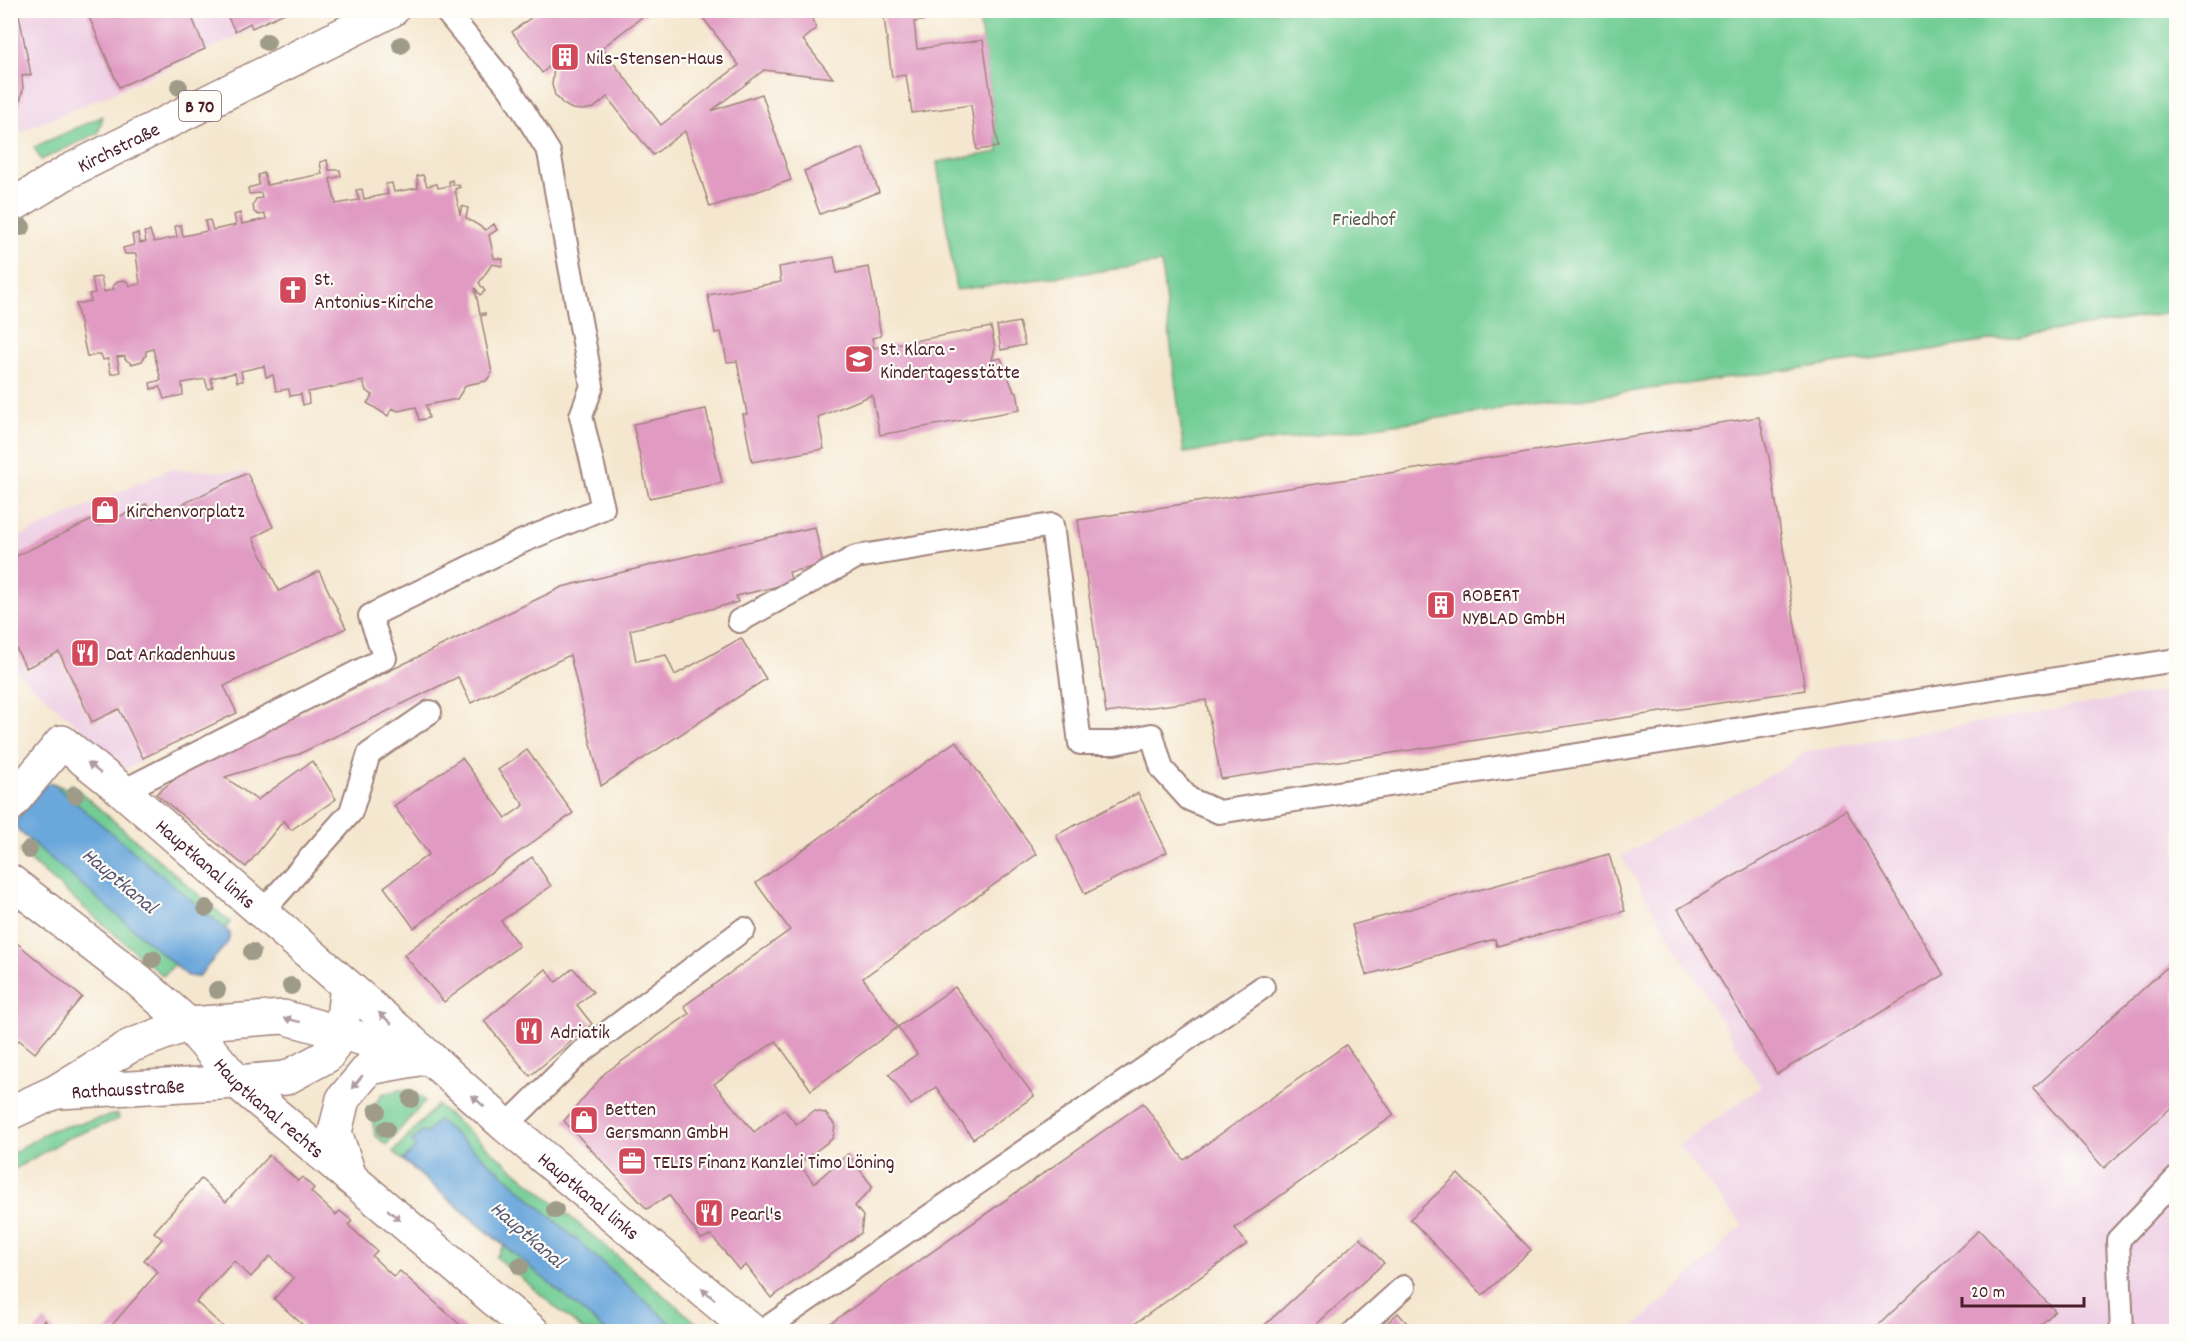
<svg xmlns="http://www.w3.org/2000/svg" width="2187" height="1342" viewBox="0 0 2187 1342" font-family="Dekko,sans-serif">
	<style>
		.built { fill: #efd0e5 }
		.green { fill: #72cd94; stroke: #5e7660; stroke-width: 1.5 }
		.water { fill: #6aa7db; stroke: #5a6383; stroke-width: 1.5 }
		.building { fill: #e19bc3 }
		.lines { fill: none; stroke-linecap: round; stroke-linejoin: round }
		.service-casing { stroke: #a0837d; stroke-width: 26 }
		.minor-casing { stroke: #a0837d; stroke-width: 36 }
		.tertiary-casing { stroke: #a0837d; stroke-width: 36 }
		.primary-casing { stroke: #a0837d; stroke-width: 36 }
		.service { stroke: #fff; stroke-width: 22 }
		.minor { stroke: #fff; stroke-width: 33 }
		.tertiary { stroke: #fff; stroke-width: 33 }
		.primary { stroke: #fff; stroke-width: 33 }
		.tree { fill: #9f9b89 }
		.oneway { fill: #ae9aa0 }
		.labels { text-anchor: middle; stroke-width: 4.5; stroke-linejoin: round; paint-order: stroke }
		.shield { fill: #fdfcf7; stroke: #806168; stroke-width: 1.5 }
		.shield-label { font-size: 18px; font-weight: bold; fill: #4a1f2b }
		.poi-label { font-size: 20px; fill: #4a1f2b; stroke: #fdfcf7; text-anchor: start }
		.street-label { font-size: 20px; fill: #4a1f2b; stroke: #fdfcf7 }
		.park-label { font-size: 20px; fill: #585c50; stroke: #fdfcf7 }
		.water-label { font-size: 21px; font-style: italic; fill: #575571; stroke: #fdfcf7 }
	</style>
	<rect width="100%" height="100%" fill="#fdfcf7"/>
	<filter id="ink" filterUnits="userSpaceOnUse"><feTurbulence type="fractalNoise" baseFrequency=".0167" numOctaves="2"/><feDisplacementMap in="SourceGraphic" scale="12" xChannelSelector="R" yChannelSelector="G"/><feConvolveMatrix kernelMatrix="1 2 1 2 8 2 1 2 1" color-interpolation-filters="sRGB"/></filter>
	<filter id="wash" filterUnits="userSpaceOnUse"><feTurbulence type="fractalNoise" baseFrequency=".008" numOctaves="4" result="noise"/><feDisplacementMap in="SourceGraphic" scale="24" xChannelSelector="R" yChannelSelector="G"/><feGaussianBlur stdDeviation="1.35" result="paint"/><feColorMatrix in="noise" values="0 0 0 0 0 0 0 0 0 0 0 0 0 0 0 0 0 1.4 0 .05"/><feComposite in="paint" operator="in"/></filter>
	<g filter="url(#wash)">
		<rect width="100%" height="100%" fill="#f5e7cf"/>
		<g class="built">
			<path d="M11,11h284l-185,83 -99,42z"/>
			<path d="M170,469l77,4 -94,45 -7,-15 -47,23 -4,-8 -84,40 -1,-17z"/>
			<path d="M11,639l15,33 32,-18 33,70 29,-13 23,49 -17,9 -107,-95 -8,-9z"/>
			<path d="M2176,689v642h-545l112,-105 -65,-80 83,-59 -140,-231 164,-89 19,-15z"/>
		</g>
		<g class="green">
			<path d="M978,11h1198v301l-272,42 -720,99 -23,-190 -205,27 -19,-128 62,-10z"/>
			<path d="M103,116l-5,17 -57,27 -7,-13z"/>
			<path d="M51,782l15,7 5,-5 159,138 -5,7 5,4 -2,9 -30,35 -10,-1 -13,-12 -12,12 -143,-124 9,-12 -10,-9 -4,-6 31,-41z"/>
			<path d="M399,1090h13l13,11 -39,44 -11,-10 -3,-17 2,-12 8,-12z"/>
			<path d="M437,1105l269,226h-122l-88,-74 8,-11 -111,-94z"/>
			<path d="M118,1114l1,5 -51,19 -57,33v-17l40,-24z"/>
		</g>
		<g class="water">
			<path d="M51,782l179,151 -2,9 -30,35 -10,-1 -169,-145 -4,-6 3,-8 28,-33z"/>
			<path d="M438,1120l66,55 175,156h-73l-203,-171 13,-13 -4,-6 10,-10 4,3z"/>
		</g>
		<g id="blocks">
			<g class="building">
				<path d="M10,10h8l13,65 -9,1 1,14 -4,15 -9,13z"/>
				<path d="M86,10h103l16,39 -86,38z"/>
				<path d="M224,10h67l-39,18 -2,-5 -15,8z"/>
				<path d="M541,10h110l-49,38 59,77 78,-60 -42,-55h112l7,19 -13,11 30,38 -69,-8 -53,41 51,-17 29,86 -81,27 -25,-76 -32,24 -46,-58 -13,11 -11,2 -11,-1 -9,-5 -8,-9 -3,-10 2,-17 -3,-3 -9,8 -30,-41z"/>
				<path d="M883,10h62l1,7 -32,5 3,27 66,-9 15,107 -21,3 -6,-45 -59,8 -6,-38 -14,2z"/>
				<path d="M863,148l16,44 -59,22 -16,-43z"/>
				<path d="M327,160l2,10h11l1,6 -11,3 6,25 23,-4 -3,-10 6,-1 2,10 24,-5 -2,-10 6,-1 2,9 24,-4 -1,-12 6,-1 4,11 10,-2 1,4 12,-2 -1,-5 3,-1 1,5h6l1,2 -5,2 5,26 2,-9 6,2 -2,10 20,12 8,-6 3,6 -8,5 5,23 9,1 -1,7 -10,-2 -13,19 6,8 -5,4 -5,-7 5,26 5,-1v2l-4,1v2l11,55 -6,8 -20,4 -9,14 -31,6 3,13 -10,2 -3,-13 -18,4 -6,-3 -4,8 -21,-13 6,-8 -7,-4 -3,-10 -55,11 1,11 -6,2 -2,-11 -11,2 -1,-7 -13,2 -3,-16 -7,2 -2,-11 -23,5 2,10 -6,1 -2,-9 -24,5 2,9 -5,2 -3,-10 -23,4 1,12 -19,4 -4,-12 -9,2 -1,-6 11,-3 -8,-31 -7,2v4l-4,6 -10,3 -7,-5v-3l-8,1 3,15 -9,2 -3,-15 -5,1 -2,-6 -14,3 -11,-53 15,-3 -2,-7 6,-1 -3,-15 9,-1 3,15 10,-3 -1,-3 5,-5 6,-1 5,3 1,3 10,-2 -4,-30h-11l-2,-6 11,-3 -2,-10 6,-2 2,10 6,-1 -2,-10 6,-1 4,11 23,-5 -2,-11 6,-1 2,11 24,-5 -2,-10 5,-1 3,10 23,-5 -2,-10 6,-2 2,11 24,-5 -1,-5 -6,1 -5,-3 -1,-7 3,-6 6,-1 -1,-5 -12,1 -1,-6 11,-3 -1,-10 6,-2 3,12 55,-11 -2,-12z"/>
				<path d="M834,257l3,16 32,-6 12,69 -9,2 2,10 117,-21 4,21 -3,12 9,-2 13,34h3l3,18 -140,25 -8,-40 -54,22 6,32 -72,13 -9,-48h4l-10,-53 -10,1 -6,-30 -6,1 -7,-38 73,-13 -2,-15z"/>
				<path d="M1019,322l6,23 -24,5 -4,-24z"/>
				<path d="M706,409l16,74 -73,15 -16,-74z"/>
				<path d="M1759,417l10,40 36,233 -584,89 -15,-79 -100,13 -28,-193z"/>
				<path d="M247,473l26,54 -20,11 26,53 40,-20 27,57 -122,58 13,27 -94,45 -24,-49 -27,13 -33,-70 -33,16 -16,-32v-77l86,-41 3,8 47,-22 8,14z"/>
				<path d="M815,527l8,38 -34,7 3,11 -56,13 2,6 -108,28 6,31 30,-6 9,20 66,-37 25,41 -165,107 -31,-131 -99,48 -13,-26 -159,77 -74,23 32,23 55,-39 24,38 -45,31 -7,-10 -38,47 -90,-73 45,-35 83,-37 278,-135 163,-40z"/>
				<path d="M956,741l81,113 -174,124 35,49 -87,63 -35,-49 -62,43 40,48 30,-23 12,15 18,-13 11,2 10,12 -2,13 -34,26 15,19 34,-29 25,33 -18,19 8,10 -2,17 -90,65 -25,-33 -7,5 -28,-35 -10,4 -32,-44 -22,14 -83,-88 41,-48 84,-59 -5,-8 106,-76 -34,-47z"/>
				<path d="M527,750l46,63 -159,115 -30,-41 45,-33 -35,-48 68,-48 44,60 18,-13 -26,-35z"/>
				<path d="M1138,793l29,59 -82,42 -29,-59z"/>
				<path d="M1846,810l98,165 -167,99 -99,-165z"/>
				<path d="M1609,854l16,57 -128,35 -2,-7 -129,36 -14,-50z"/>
				<path d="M532,857l19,29 -50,35 18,25 -75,56 -40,-47 77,-61z"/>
				<path d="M12,939l70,58 -47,56 -16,-13 -9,10v-109z"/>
				<path d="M2176,959v144l-72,65 -71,-79z"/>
				<path d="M573,968l20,24 -16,13 15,19 -62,52 -46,-55 62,-52 10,13z"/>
				<path d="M955,987l79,109 -61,43 -37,-52 -25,18 -22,-31 28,-20 -19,-27z"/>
				<path d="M1346,1045l48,70 -159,113 12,16 -124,88h-295l-4,-4 319,-225 41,57z"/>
				<path d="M269,1155l29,26 4,-4 12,11 -3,4 25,23 4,-4 12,10 -4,4 29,26 -5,5 22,21 6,-6 68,61h-171l6,-7 -29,-26 19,-21 -23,-22 -19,21 -17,-16 -38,41 33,30h-123l52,-60 -14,-12 18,-21 -8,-7 47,-53 25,23z"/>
				<path d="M1458,1174l73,76 -48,45 -73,-76z"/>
				<path d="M1979,1230l76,81 -21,21h-163z"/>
				<path d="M1360,1238l24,25 -76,69h-51z"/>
				<path d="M1398,1313l17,19h-38z"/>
				<path d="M44,1320l12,12h-22z"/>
			</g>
		</g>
	</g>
	<g filter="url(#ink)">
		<use href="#blocks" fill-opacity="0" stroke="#a0837d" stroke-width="1.5"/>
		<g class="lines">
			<g class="service-casing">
				<g id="service">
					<path d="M739,621l117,-64 196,-32 28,218h34l38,-8 10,34 27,30 30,13 957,-152"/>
					<path d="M123,791l262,-133 -15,-42 153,-75 80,-33 -22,-92 11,-30 -43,-234 -39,-63 -65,-79"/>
					<path d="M262,912l89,-100 18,-58 61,-42"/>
					<path d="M506,1126l72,-71 166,-126"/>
					<path d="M761,1332l502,-345"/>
					<path d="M1354,1332l50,-45"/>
					<path d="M2122,1332l-4,-92 58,-61"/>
				</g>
			</g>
			<g class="minor-casing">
				<g id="minor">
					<path id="s1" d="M10,805l52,-63 61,49 306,266"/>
					<path d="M10,881l128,99 50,44"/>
					<path d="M237,1082l49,-4 41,-22 14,-23 6,-47"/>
					<path d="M350,1177l-15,-45 8,-33 26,-31 60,-11"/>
				</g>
			</g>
			<g class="tertiary-casing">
				<g id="tertiary">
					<path id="s2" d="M188,1024l49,58 296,250"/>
					<path id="s3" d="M59,1092l178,-10"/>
					<path id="s4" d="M10,1113l45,-21 75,-46 58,-22 95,-7 146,40 77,69 247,206"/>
				</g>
			</g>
			<g class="primary-casing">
				<g id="primary">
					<path id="s5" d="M10,207l57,-35 325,-162"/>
				</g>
			</g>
			<use href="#service" class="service"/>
			<use href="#minor" class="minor"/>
			<use href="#tertiary" class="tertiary"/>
			<use href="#primary" class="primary"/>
		</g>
		<g class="tree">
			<circle cx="267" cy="42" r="9"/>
			<circle cx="401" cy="45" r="9"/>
			<circle cx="179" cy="87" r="9"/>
			<circle cx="22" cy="227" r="9"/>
			<circle cx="75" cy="795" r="9"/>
			<circle cx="29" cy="850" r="9"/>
			<circle cx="206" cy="908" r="9"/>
			<circle cx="252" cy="952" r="9"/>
			<circle cx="153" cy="959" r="9"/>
			<circle cx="291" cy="986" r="9"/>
			<circle cx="217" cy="990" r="9"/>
			<circle cx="411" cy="1099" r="9"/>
			<circle cx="377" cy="1111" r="9"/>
			<circle cx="386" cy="1129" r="9"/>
			<circle cx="555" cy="1210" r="9"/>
			<circle cx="520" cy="1266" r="9"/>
		</g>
		<defs><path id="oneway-solid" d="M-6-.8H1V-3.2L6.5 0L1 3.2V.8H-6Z" transform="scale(1.5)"/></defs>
		<g class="oneway">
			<use href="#oneway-solid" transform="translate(94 768) rotate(-141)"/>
			<use href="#oneway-solid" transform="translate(385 1018) rotate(-139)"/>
			<use href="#oneway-solid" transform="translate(292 1020) rotate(-166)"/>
			<use href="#oneway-solid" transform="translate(357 1082) rotate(130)"/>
			<use href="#oneway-solid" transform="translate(478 1101) rotate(-138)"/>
			<use href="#oneway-solid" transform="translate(394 1215) rotate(40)"/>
			<use href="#oneway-solid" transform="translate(708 1294) rotate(-140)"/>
		</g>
	</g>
	<defs>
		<g id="building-square" transform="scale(1.5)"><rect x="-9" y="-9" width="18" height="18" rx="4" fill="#d1495b" stroke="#fdfcf7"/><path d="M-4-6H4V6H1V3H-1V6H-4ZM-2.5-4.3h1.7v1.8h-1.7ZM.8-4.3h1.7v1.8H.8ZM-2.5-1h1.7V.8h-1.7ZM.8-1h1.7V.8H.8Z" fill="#fff"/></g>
		<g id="church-square" transform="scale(1.5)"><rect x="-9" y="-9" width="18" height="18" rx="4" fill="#d1495b" stroke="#fdfcf7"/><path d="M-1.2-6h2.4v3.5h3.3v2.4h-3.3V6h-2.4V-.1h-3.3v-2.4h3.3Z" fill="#fff"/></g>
		<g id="school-square" transform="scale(1.5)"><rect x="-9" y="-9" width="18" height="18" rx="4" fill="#d1495b" stroke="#fdfcf7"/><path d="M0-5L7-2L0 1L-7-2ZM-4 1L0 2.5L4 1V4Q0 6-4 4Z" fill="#fff"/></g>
		<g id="shop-square" transform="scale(1.5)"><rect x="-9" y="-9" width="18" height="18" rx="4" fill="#d1495b" stroke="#fdfcf7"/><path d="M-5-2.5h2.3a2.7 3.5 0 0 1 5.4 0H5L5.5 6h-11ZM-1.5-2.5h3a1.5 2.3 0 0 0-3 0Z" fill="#fff"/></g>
		<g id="restaurant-square" transform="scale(1.5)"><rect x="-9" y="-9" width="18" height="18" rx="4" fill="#d1495b" stroke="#fdfcf7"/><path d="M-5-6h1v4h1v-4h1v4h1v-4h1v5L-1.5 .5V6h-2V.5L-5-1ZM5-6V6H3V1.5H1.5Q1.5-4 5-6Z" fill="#fff"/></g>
		<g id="office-square" transform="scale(1.5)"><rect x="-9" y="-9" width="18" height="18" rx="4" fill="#d1495b" stroke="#fdfcf7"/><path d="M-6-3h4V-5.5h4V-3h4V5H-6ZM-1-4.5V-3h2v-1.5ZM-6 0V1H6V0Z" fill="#fff"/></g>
	</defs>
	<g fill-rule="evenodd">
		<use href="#building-square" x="565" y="57"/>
		<use href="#church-square" x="293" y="290"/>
		<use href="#school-square" x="859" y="359"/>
		<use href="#shop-square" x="105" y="510"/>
		<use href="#building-square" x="1441" y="605"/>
		<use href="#restaurant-square" x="85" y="653"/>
		<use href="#restaurant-square" x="529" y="1031"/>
		<use href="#shop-square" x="584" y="1120"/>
		<use href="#office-square" x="632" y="1161"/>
		<use href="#restaurant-square" x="709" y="1213"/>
	</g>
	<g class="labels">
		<rect class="shield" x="179" y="91" width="42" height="30" rx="4.5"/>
		<g class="shield-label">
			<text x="200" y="112">B 70</text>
		</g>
		<g class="poi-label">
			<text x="586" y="64">Nils-Stensen-Haus</text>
			<text x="314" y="285">St.<tspan x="314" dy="23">Antonius-Kirche</tspan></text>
			<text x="880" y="355">St. Klara -<tspan x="880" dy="23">Kindertagesstätte</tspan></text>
			<text x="126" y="517">Kirchenvorplatz</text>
			<text x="1462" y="601">ROBERT<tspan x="1462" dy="23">NYBLAD GmbH</tspan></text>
			<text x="106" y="660">Dat Arkadenhuus</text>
			<text x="550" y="1038">Adriatik</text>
			<text x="605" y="1115">Betten<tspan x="605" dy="23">Gersmann GmbH</tspan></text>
			<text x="653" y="1168">TELIS Finanz Kanzlei Timo Löning</text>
			<text x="730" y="1220">Pearl's</text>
		</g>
		<g class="street-label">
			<text dy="7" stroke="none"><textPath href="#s5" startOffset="124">Kirchstraße</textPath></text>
			<text dy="7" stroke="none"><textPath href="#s1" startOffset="270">Hauptkanal links</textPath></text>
			<text dy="7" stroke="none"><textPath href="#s3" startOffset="69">Rathausstraße</textPath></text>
			<text dy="7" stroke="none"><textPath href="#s2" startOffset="117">Hauptkanal rechts</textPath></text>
			<text dy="7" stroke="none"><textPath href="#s4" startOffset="658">Hauptkanal links</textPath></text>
		</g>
		<g class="park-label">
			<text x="1364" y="225">Friedhof</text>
		</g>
		<g class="water-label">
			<text transform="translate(120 880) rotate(40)" y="7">Hauptkanal</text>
			<text transform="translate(528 1234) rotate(41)" y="7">Hauptkanal</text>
		</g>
	</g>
	<rect width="2187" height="1342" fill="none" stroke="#fdfcf7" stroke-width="36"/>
	<path d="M1962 1297v9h122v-9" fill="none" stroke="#4a1f2b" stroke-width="3"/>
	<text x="1971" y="1297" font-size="18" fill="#4a1f2b" stroke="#fdfcf7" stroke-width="4.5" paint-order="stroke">20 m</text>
</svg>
